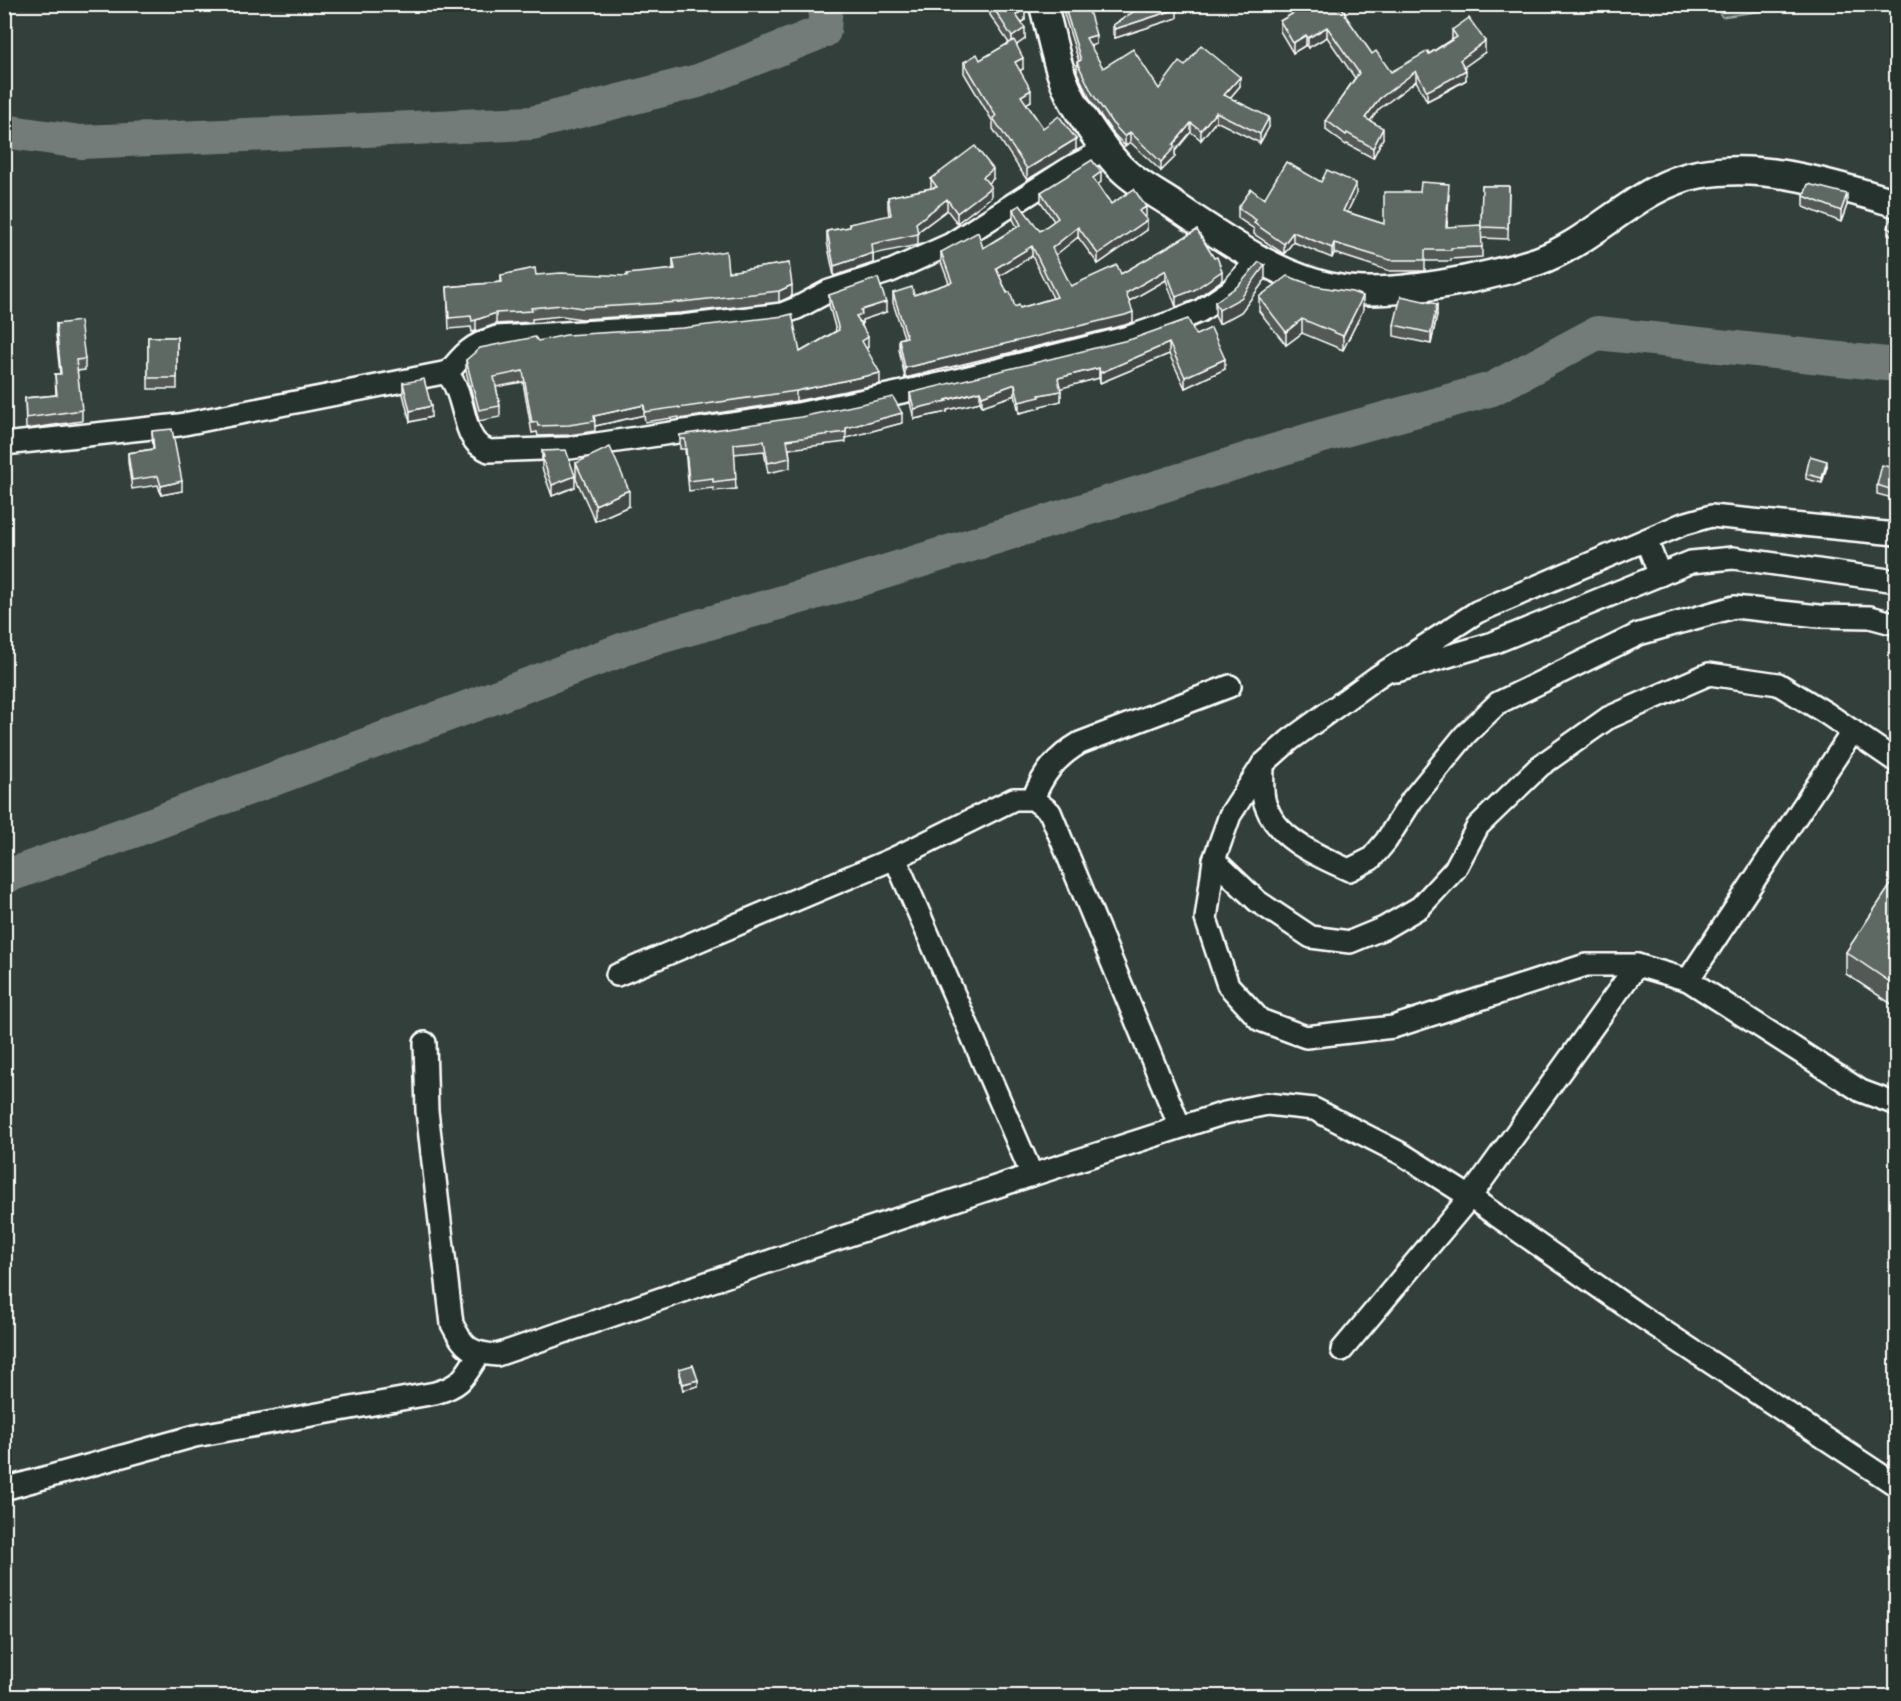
<svg xmlns="http://www.w3.org/2000/svg" width="1901" height="1701" viewBox="0 0 1901 1701" font-family="'Gochi Hand',sans-serif">
	<style>
		.green { fill: #4d5853; stroke: #a6aca9; stroke-width: 1.5 }
		.lines { fill: none; stroke-linecap: round; stroke-linejoin: round }
		.river { stroke: #737b78; stroke-width: 34 }
		.minor-casing { stroke: #fff; stroke-width: 26 }
		.major-casing { stroke: #fff; stroke-width: 32 }
		.minor { stroke: #26332d; stroke-width: 21 }
		.major { stroke: #26332d; stroke-width: 27 }
		.wall { fill: #525a56; stroke: #fff; stroke-width: 1.5; fill-rule: evenodd }
		.shaded-wall { fill: #424a46; stroke: #fff; stroke-width: 1.5 }
		.building { fill: #5f6964; stroke: #fff; stroke-width: 1.5; fill-rule: evenodd }
	</style>
	<rect width="100%" height="100%" fill="#333f3a"/>
	<filter id="ink" filterUnits="userSpaceOnUse"><feTurbulence type="fractalNoise" baseFrequency=".0167" numOctaves="2"/><feDisplacementMap in="SourceGraphic" scale="12" xChannelSelector="R" yChannelSelector="G"/><feConvolveMatrix kernelMatrix="1 2 1 2 8 2 1 2 1" color-interpolation-filters="sRGB"/></filter>
	<g filter="url(#ink)">
		<path class="green" d="M1714,5h87l-79,12z"/>
		<g class="lines">
			<g class="river">
				<path d="M4,131l77,11 451,-19 166,-42 126,-50 2,-27"/>
				<path d="M4,877l132,-47 510,-189 193,-55 480,-149 173,-48 105,-56 299,32"/>
			</g>
			<g class="minor-casing">
				<g id="minor">
					<path d="M447,374c17,-21 24,-29 50,-37l185,-11 100,-12 15,-6 32,-17 62,-20 60,-27 120,-77 35,-18"/>
					<path d="M4,444l175,-19 264,-52c19,6 19,52 31,67 4,6 9,8 15,11l81,-3 228,-34 147,-31 184,-46 52,-18 19,-8 30,-20 29,-33"/>
					<path d="M1896,534l-185,-18 -28,8 -206,88 -100,65 -87,63 -27,24 -33,51 -16,45 -8,59 22,66 32,35 46,17 87,-10 193,-62h51l51,15 173,111 35,13"/>
					<path d="M1646,540l14,35"/>
					<path d="M1397,671l96,-28 198,-81 42,-4 163,23"/>
					<path d="M1263,764c0,12 -2,31 3,42 12,34 53,50 83,64l22,-11 15,-18 26,-41 53,-65 33,-32 141,-69 95,-27 85,9 51,1 26,7"/>
					<path d="M1033,799c10,-25 23,-42 47,-56l150,-57"/>
					<path d="M895,858l137,317"/>
					<path d="M1214,860l43,41 54,36 39,5 34,-14 36,-21 35,-38 23,-43 62,-60 68,-48 101,-44 69,10 48,29 70,48"/>
					<path d="M617,975l278,-117 119,-59h19l17,13 130,315"/>
					<path d="M1688,980l165,-249"/>
					<path d="M425,1043l2,68 25,213c12,24 18,29 45,31l291,-100 244,-80 193,-62 42,-9 47,5 88,45 68,43 169,118 257,170"/>
					<path d="M1342,1350l128,-153 167,-232"/>
					<path d="M4,1489l191,-53 240,-43c28,-8 29,-16 44,-39"/>
				</g>
			</g>
			<g class="major-casing">
				<path id="major" d="M1043,4c8,29 13,62 26,89 9,19 38,62 53,76 14,14 33,24 50,35 49,33 109,76 169,85 54,8 145,-11 197,-28 57,-20 102,-77 162,-87 65,-12 135,11 196,29"/>
			</g>
			<use href="#minor" class="minor"/>
			<use href="#major" class="major"/>
		</g>
		<g class="wall">
			<path d="M990,4h32l3,16 -3,3 3,16 -9,6 7,24 -3,1 11,31 -5,2 17,25 33,22 -49,30 -34,-51v-7l-29,-49v-11l16,-2 29,-17 -19,-28z"/>
			<path d="M1064,4l32,40 -6,2 13,22 56,21 26,-23 55,20 -10,12 39,29 -9,16 -44,-22 -15,19 -10,-8 -16,19v6l-14,14 -31,-29 -5,4 -13,-14 -20,-29 -15,-31v-10h2l-15,-48z"/>
			<path d="M1306,4h34l6,13 26,37 19,18 38,-18 23,-15v-9l33,22 -21,15 2,13 -17,10 -22,11 -11,-20 -37,28 -9,12 13,17 -10,20 -26,-14 -1,1 -20,-15v-10l29,-42 -28,-41 -19,11 -2,-3 -13,8 -13,-22v-10l26,-15z"/>
			<path d="M1177,18l-62,20 -2,-4v-9z"/>
			<path d="M931,179h62l-5,4 3,14 -34,26 -10,-13 -29,22v13l-45,9v9l-39,13 -7,-34v-11l22,-4v-3l40,-8 -1,-9v-10l43,-9z"/>
			<path d="M1101,182l-3,2 13,20 35,13h-2l3,13 -49,34 -20,-27 -23,18 16,31 50,-12 76,-44 25,50 -28,20 -18,7 -10,-27 -37,21 4,21 -8,3 -220,53 -6,-29v-10l5,-2 -11,-34v-10l21,2 35,-12 -8,-21v-10l42,-4 34,-21 -4,-8v-10l27,22 14,-10 -13,-19v-10zM1032,256l21,42 -33,10 -5,-1 -16,-31z"/>
			<path d="M1321,182l35,12 -9,18 37,12 65,-29 -2,32 35,20v10l-31,2v2h-26v10h-35l-56,-18 -2,5 -39,-16 -9,12 -30,-20v-5l-16,-11v-10z"/>
			<path d="M1482,186h27l-1,53 -27,-1z"/>
			<path d="M1804,196l43,9 -6,17 -37,-15z"/>
			<path d="M1896,214v22l-8,-2v-6z"/>
			<path d="M673,259l55,13 61,-9 3,33 -13,6 -98,11 -99,6 -20,-3 -30,3v3l-36,2 -20,7 -4,1 -1,-5 -22,2 -2,-42 54,-5v-7l126,1 46,-7z"/>
			<path d="M1265,280l-24,32 -22,12 -4,-8v-14z"/>
			<path d="M829,295l57,17 -24,8v5l6,22 -2,2 14,35 -84,17 -117,18v-2l-34,5 -1,-7 -49,11v5l-26,4 -31,1 -1,-4 -5,1 -9,-51 -27,5 4,19v11l-21,4 -13,-50v-11l72,-19 262,11 36,-21 -7,-26z"/>
			<path d="M1259,297l104,13 -20,40 -41,-17 -16,12 -27,-34z"/>
			<path d="M1437,315l-6,29 -37,-8v-11z"/>
			<path d="M56,324l29,35v11l-8,1 5,39v11l-56,8 -1,-31 31,-3 -1,-21h5l-4,-39z"/>
			<path d="M1196,335l29,34 -40,19 -16,-34 -69,29 -1,-5 -39,10 1,13 -21,5v2l-21,5 -4,-18 -33,11 -2,-4 -33,8v2l-33,7 -4,-16v-10z"/>
			<rect x="148" y="337" width="29" height="52"/>
			<path d="M4,374h3l1,41h-4z"/>
			<path d="M403,383l28,34 -21,5 -7,-28z"/>
			<path d="M902,423l-56,15v4l-57,7 1,9v10l-22,5 -4,-22 -30,3 2,35 -23,2v-3l-24,3 -4,-42h-5v-14z"/>
			<path d="M152,431l30,60 -21,4 -3,-10 -26,4 -4,-27v-9l25,-4z"/>
			<path d="M542,451l33,36 -23,9 -10,-28z"/>
			<path d="M576,463l53,43 -34,15 -19,-42z"/>
			<path d="M1827,466l-5,17 -16,-4v-5z"/>
			<path d="M1896,469v30l-19,-5v-9z"/>
			<path d="M1896,877v130l-50,-33v-22z"/>
			<path d="M679,1369l19,17 -15,4 -4,-15z"/>
		</g>
		<g class="shaded-wall">
			<path d="M1025,9v11l-9,6v-11z"/>
			<path d="M1177,9v9l-62,20v-9z"/>
			<path d="M1327,27v10l-19,11v-10z"/>
			<path d="M1025,28v11l-13,9v-11z"/>
			<path d="M1096,35v9l-10,4v-10z"/>
			<path d="M1306,35v10l-13,8v-10z"/>
			<path d="M1485,41v11l-25,18v-10z"/>
			<path d="M1023,58v11l-8,4v-11z"/>
			<path d="M1466,70v10l-39,21v-10z"/>
			<path d="M1416,71v10l-37,28 -14,19v-10l14,-19z"/>
			<path d="M1240,77v9l-16,19v-10z"/>
			<path d="M1031,90v11l-10,6v-11z"/>
			<path d="M1216,112v9l-15,19v-10z"/>
			<path d="M1269,117v10l-9,16v-9z"/>
			<path d="M1191,123v9l-16,19v6l-14,14v-9l12,-17z"/>
			<path d="M1383,128v10l-10,20v-10z"/>
			<path d="M1130,132v10l-5,4v-9z"/>
			<path d="M1076,139v11l-49,30v-11z"/>
			<path d="M993,169v10l-10,8v-10z"/>
			<path d="M1101,172v10l-8,6v-10z"/>
			<path d="M1356,183v11l-13,27v-10z"/>
			<path d="M991,187v10l-34,26v-10z"/>
			<path d="M1847,194v11l-6,17v-11z"/>
			<path d="M947,199v11l-31,23v-10z"/>
			<path d="M1146,207v10l-7,4v-10z"/>
			<path d="M1147,220v10l-49,34v-10z"/>
			<path d="M1078,227v10l-26,21v-10z"/>
			<path d="M1293,232v10l-9,12v-10z"/>
			<path d="M1334,243v10l-2,5v-10z"/>
			<path d="M1032,246v10l-36,22v-10z"/>
			<path d="M873,253v10l-39,13v-10z"/>
			<path d="M1265,265v15l-24,32 -22,12v-14z"/>
			<path d="M1166,270v10l-40,23v-10z"/>
			<path d="M1222,271v9l-28,20 -18,7v-10z"/>
			<path d="M792,285v11l-13,6v-11z"/>
			<path d="M1363,296v14l-20,40v-14z"/>
			<path d="M886,302v10l-24,8v5l-6,-9 5,-6z"/>
			<path d="M1437,304v11l-6,29v-11z"/>
			<path d="M1133,312v10l-8,3 -220,53v-10z"/>
			<path d="M496,313v11l-20,7v-11z"/>
			<path d="M1302,319v14l-16,12v-13z"/>
			<path d="M7,323v5l-3,1v-5z"/>
			<path d="M868,337v10l-6,4v-10z"/>
			<path d="M1169,343v11l-69,29v-10z"/>
			<path d="M1225,359v10l-40,19v-11z"/>
			<path d="M1099,368v10l-41,11v-11z"/>
			<path d="M880,373v11l-84,17v-10z"/>
			<path d="M1015,384v11l-33,11v-10z"/>
			<path d="M980,391v11l-33,8v2l-33,7v-10z"/>
			<path d="M1061,391v10l-21,5v2l-21,5v-11l20,-7z"/>
			<path d="M644,405v10l-49,11 -1,-10z"/>
			<path d="M431,406v11l-21,5v-11z"/>
			<path d="M902,413v10l-56,15v-10z"/>
			<path d="M1827,461v5l-5,17v-5z"/>
			<path d="M575,476v11l-23,9v-11z"/>
			<path d="M182,481v10l-21,4v-9z"/>
			<path d="M629,490v16l-34,15v-16z"/>
			<path d="M698,1380v6l-15,4v-6z"/>
		</g>
		<g class="building">
			<path d="M991,4h31l3,5 -9,6 9,13 -13,9z"/>
			<path d="M1087,4l9,31 -10,3 17,30 30,-19 26,40 20,-27 6,4 16,-21 39,32 -16,18 45,22 -9,17 -44,-22 -15,18 -10,-7 -18,22 2,2 -14,15 -31,-30 -5,5 -13,-14 -20,-30 -15,-31 4,-2 -17,-55z"/>
			<path d="M1145,4h30l2,5 -62,20 -2,-4z"/>
			<path d="M1309,4h31l6,10 -1,1 27,39 4,-3 15,21 37,-21 1,3 28,-17 -5,-7 17,-12 16,23 -25,19 6,10 -17,10 -22,11 -11,-20 -37,28 -14,19 18,10 -10,20 -26,-15 -1,2 -20,-15 33,-47 -32,-46 -19,11 -2,-3 -13,8 -13,-22z"/>
			<path d="M1014,40l9,18 -8,4 16,28 -10,6 22,32 16,-12 17,23 -49,30 -34,-51 3,-2 -32,-54 13,-8 3,6z"/>
			<path d="M975,146l18,23 -10,8 8,10 -34,26 -10,-14 -31,24 2,11 -46,10 1,9 -39,13 -7,-35 23,-4 -1,-3 42,-9 -3,-18 49,-10 -6,-8z"/>
			<path d="M1092,160l9,12 -8,6 18,26 23,-15 12,18 -7,4 8,9 -49,34 -20,-27 -26,21 19,38 46,-21 4,9 76,-44 17,28 3,-1 5,14 -28,19 -18,7 -10,-27 -40,23 7,19 -8,3 -220,53 -6,-29 8,-2 -14,-44 19,-6 2,8 38,-13 -11,-30 37,-20 5,16 38,-23 -8,-16 7,-4 20,26 18,-13 -17,-26zM1032,246l25,51 -37,11 -1,-3 -4,2 -5,-15 -3,1 -11,-25z"/>
			<path d="M1286,162l35,20 6,-12 29,13 -13,28 41,13v-32h36l1,-10 28,2 -3,43 35,-2 1,22 -31,1v2h-26v10h-35l-56,-17 -2,5 -39,-16 -9,12 -30,-21 2,-3 -18,-12 13,-19 13,10z"/>
			<path d="M1808,184l39,10 -6,17 -37,-15z"/>
			<path d="M1482,186h27l-1,42 -27,-1z"/>
			<path d="M1893,213l3,1v16l-8,-2z"/>
			<path d="M726,251l2,21 61,-9 3,22 -13,6 -98,11 -99,6 -20,-3 -31,3 1,3 -36,2 -20,7 -4,1 -1,-5 -22,2 -2,-31 55,-5 -1,-7 34,-7 1,7 25,-2 66,3v-2l48,-5 -2,-10z"/>
			<path d="M1259,262l6,3 -24,33 -22,12 -4,-8 24,-17z"/>
			<path d="M1287,276l28,10 37,6 11,4 -20,40 -41,-17 -16,13 -27,-35z"/>
			<path d="M878,278l8,24 -25,8 1,4 -6,2 12,21 -6,4 18,32 -84,18 -117,17v-1l-34,5 -1,-7 -50,11 1,5 -26,4 -31,1 -1,-4 -5,1 -9,-52 -29,6 6,29 -21,4 -13,-50 14,-12 55,-11 3,4 28,-6 117,-7 101,-12 8,-2 8,38 39,-22 -10,-35z"/>
			<path d="M1401,296l36,8 -6,29 -37,-8z"/>
			<path d="M4,314l3,9 -3,1z"/>
			<path d="M1188,319l8,16 15,-7 14,31 -40,18 -16,-34 -69,30 -1,-5 -41,10 3,13 -22,4 1,2 -21,5 -4,-18 -33,12 -2,-5 -34,9 1,1 -33,8 -4,-16 222,-54z"/>
			<path d="M80,321l5,38 -9,1 6,50 -56,8 -1,-20 32,-3 -2,-21h6l-5,-50z"/>
			<rect x="148" y="337" width="29" height="41"/>
			<path d="M4,374h3l1,30h-4z"/>
			<path d="M424,379l7,27 -21,5 -7,-28z"/>
			<path d="M893,397l9,16 -56,15v4l-59,8 3,18 -22,5 -4,-22 -30,3 2,35 -23,3v-4l-24,3 -4,-42h-5v-4l121,-18z"/>
			<path d="M172,429l10,52 -21,5 -3,-10 -26,4 -4,-27 26,-4 -2,-18z"/>
			<path d="M610,447l19,43 -34,15 -19,-42z"/>
			<path d="M566,450l9,26 -23,9 -10,-28h2l-2,-6z"/>
			<path d="M1810,456l17,5 -5,17 -16,-4z"/>
			<path d="M1882,465l14,4v22l-19,-6z"/>
			<path d="M1896,877v109l-50,-34z"/>
			<path d="M693,1365l5,15 -15,4 -4,-15z"/>
		</g>
	</g>
	<rect width="1901" height="1701" fill="none" stroke="#26332d" stroke-width="24"/>
	<rect x="12" y="12" width="1877" height="1677" fill="none" stroke="#fff" stroke-width="2" filter="url(#ink)"/>
</svg>
